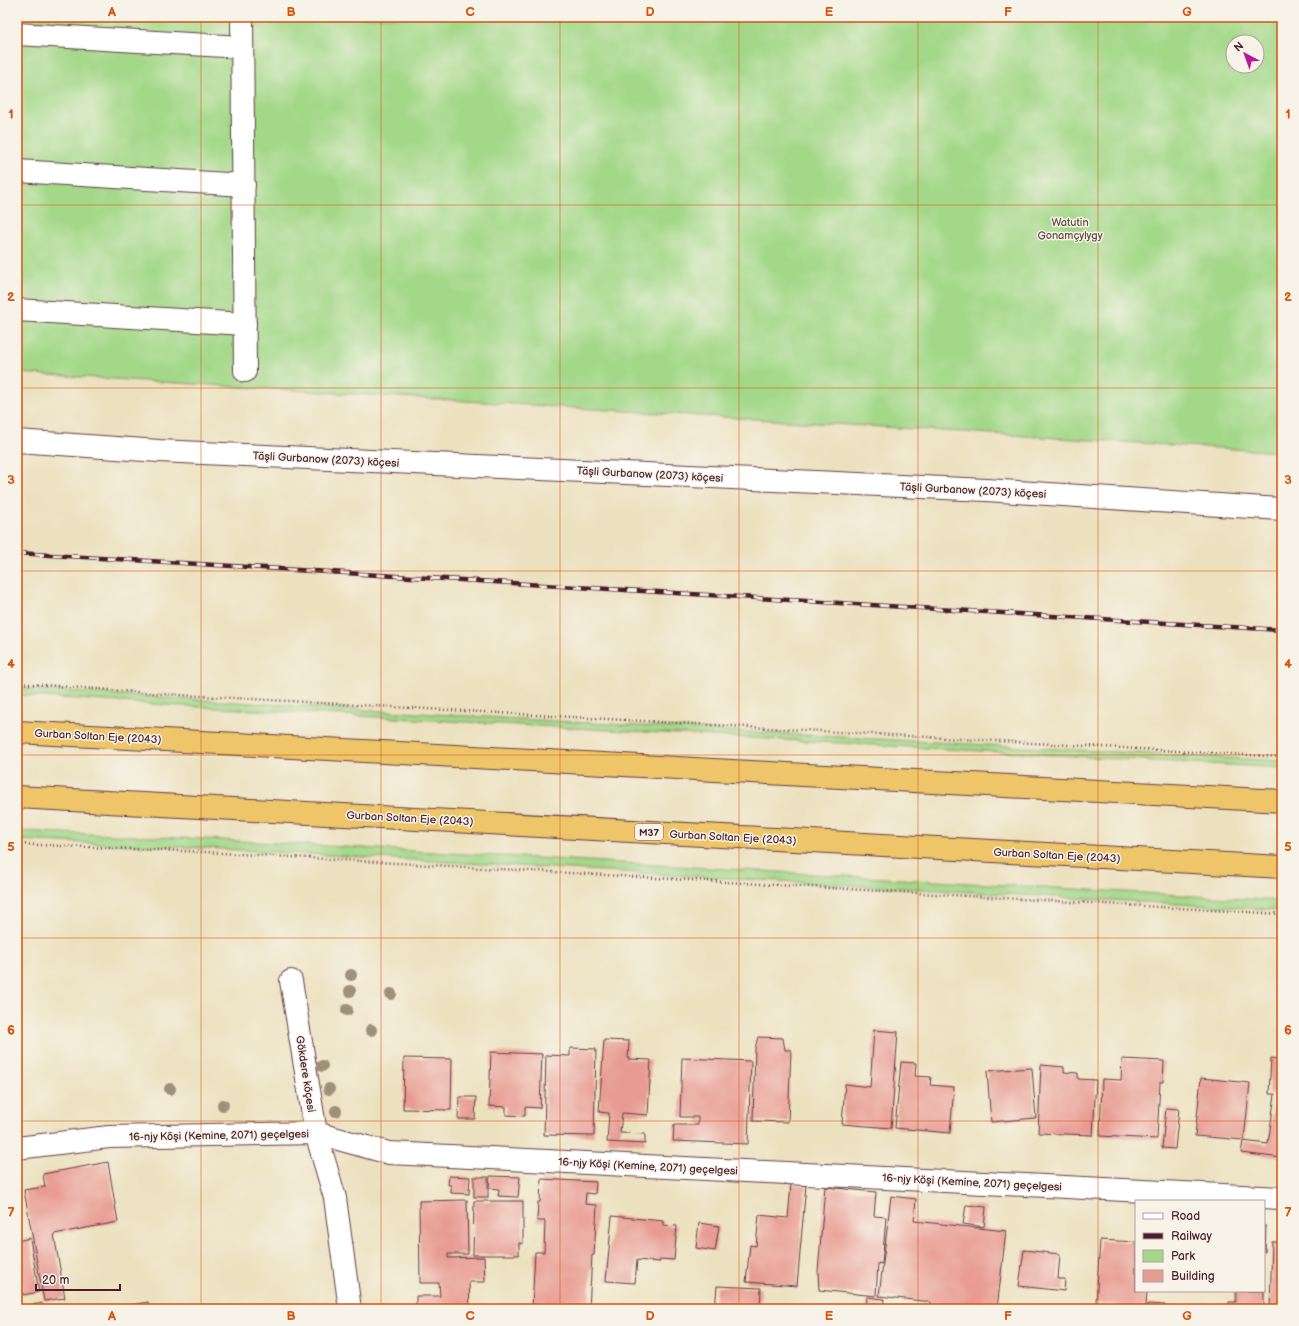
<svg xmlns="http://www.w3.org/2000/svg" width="1299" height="1326" viewBox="0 0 1299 1326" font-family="'Balsamiq Sans',sans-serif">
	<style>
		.green { fill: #a3d888; stroke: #767c5a; fill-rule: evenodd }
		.building { fill: #e89b92 }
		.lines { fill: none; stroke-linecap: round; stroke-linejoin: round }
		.minor-casing { stroke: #623c41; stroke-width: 24 }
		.highway-casing { stroke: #623c41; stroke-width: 24 }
		.path { stroke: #623c41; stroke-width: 2.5; stroke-dasharray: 1 3; stroke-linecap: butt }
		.minor { stroke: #fff; stroke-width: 22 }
		.highway { stroke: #eec569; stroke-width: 22 }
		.rail-casing { stroke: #4a1f2b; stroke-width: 4.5 }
		.rail { stroke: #f7f3e8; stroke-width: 3; stroke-dasharray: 9; stroke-linecap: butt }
		.tree { fill: #9f907a }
		.grid { fill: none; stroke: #d8530f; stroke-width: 1; stroke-opacity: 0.55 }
		.labels { text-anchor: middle; stroke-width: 3; stroke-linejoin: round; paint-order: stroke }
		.shield { fill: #f7f3e8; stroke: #7e5f64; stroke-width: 1 }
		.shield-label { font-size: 10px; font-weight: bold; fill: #4a1f2b }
		.park-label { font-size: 11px; fill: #604d42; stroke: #f7f3e8 }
		.street-label { font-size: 11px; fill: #4a1f2b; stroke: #f7f3e8 }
		.neatline { fill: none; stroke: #d8530f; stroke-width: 1.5 }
		.grid-label { font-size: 13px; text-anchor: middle; font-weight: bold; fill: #d8530f }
	</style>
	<rect width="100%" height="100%" fill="#f7f3e8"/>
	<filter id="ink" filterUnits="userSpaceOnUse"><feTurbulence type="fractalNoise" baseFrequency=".025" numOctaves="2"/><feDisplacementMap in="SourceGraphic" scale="8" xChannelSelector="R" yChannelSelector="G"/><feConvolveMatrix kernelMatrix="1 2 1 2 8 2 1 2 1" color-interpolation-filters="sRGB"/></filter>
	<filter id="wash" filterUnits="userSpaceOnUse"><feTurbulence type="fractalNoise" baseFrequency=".012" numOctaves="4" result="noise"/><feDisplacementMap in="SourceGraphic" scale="16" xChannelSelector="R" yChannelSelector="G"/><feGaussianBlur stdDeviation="0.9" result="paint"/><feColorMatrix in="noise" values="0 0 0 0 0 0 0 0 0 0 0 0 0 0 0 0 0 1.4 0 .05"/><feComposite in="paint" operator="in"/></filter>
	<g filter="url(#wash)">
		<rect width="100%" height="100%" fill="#ece1bf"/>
		<g class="green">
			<path d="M17,17h1265v435l-1265,-79zM1233,42h24v24h-24z"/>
			<path d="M17,688c421,28 843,50 1265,73v7l-1117,-63 -148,-10z"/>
			<path d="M17,831l188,8 1077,62v9l-1077,-62 -188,-8z"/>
		</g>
		<g id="blocks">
			<g class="building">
				<path d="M874,1030l24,2 -7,96 -49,-4 3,-40 25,3z"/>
				<path d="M758,1037l25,1 2,12h6l-3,72 -35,-1 2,-72z"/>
				<path d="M604,1040l25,1 -1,18 23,1 -3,55 -26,-2 -2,20 25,1v10l-38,-2 2,-29 -10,-1z"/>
				<path d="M570,1048l26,1 -2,87 -50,-1 2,-80 24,1z"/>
				<path d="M491,1052l51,2 -2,54 -15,-1v9l-19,-1v-8l-17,-1z"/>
				<path d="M404,1058l48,1 -1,51 -48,-1z"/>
				<path d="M682,1058l69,3 -3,83 -75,-3 1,-16h24v-8h-18z"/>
				<path d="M1271,1058l11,1v99l-41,-5 2,-12 25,3 7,-50h-6z"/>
				<path d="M1122,1059l42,2 -1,21h-3l-3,57 -57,-3 2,-57 19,1z"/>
				<path d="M901,1062l15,1 -1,13 16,1 -1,8 24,2 -4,46 -55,-5z"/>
				<path d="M1041,1065l23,2v5l14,1v6l18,1 -3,55 -55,-2z"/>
				<path d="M1032,1068l4,50 -45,4 -4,-51z"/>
				<path d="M1201,1078l49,5 -6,57 -49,-4z"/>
				<path d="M459,1097h17l-1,22h-17z"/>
				<path d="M1166,1108l13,1 -4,40 -13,-1z"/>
				<path d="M108,1162l10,60 -64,12 11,64 -21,3 -20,-111 21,-3 -2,-13z"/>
				<path d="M449,1176l21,1 -1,17 -18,-1v-8h-3z"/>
				<path d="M490,1176l30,1 -2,20 -20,-1 1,-7 -10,-1z"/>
				<rect x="474" y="1177" width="14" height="20"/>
				<path d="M541,1179l55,3 -1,12 -9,-1 -1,11 12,1 -3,50h-2l-3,54h-57l3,-57h9l1,-31h-8l1,-19h2z"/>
				<path d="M791,1184l15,1 -9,101 -51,-4 4,-37 6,1 3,-31 29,3z"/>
				<path d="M825,1187l51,5 -2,24 12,1 -4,47 -4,-1 -2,33 -57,-6 -1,-18z"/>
				<path d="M891,1196l25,3 -2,22 92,10 -9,78h-66v-7l-52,-6z"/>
				<path d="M467,1200l1,54h-20v4l36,-1 1,25h-16l1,27h-54v-13h24l-1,-13h-19l-1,-82z"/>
				<path d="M474,1201h49v43l-4,-1v12h-46z"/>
				<path d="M966,1205l20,2 -2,20 -21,-3z"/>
				<path d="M612,1216l51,5v4l14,1 -3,34 -14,-1v3l-23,-2 -2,23 -29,-2z"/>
				<path d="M699,1223l20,3 -4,25 -19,-3z"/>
				<path d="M1264,1226h2l-1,26h-1z"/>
				<path d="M30,1238l9,54 -16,3 -6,-34v-20z"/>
				<path d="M1100,1240l36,2v49h11l-1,15h-3v3h-22v-4l-25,-2z"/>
				<path d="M1272,1242h10v67h-12z"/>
				<path d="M1024,1250l36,4 -2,25h7l-1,12 -45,-5z"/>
				<path d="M717,1286l44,2 -1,21h-45z"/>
				<path d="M1236,1291h28v18h-35v-7h7z"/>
				<path d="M867,1297l17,2 -1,10h-17z"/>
				<path d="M148,1302l2,7h-37v-1z"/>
				<path d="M42,1303l1,6h-26v-1z"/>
				<path d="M1148,1304l17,1v4h-18z"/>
			</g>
		</g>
	</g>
	<g filter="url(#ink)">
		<use href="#blocks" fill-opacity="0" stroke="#623c41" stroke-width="1"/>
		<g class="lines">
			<g class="minor-casing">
				<g id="minor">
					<path d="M242,17l3,354"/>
					<path d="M17,34l225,13"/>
					<path d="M17,171l227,14"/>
					<path d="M17,310l228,14"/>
					<path d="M17,441l142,10 827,39 296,19"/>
					<path d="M291,981l25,152 19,65 15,111"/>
					<path d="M17,1148l92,-11 207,-4 73,20 893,45"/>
				</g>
			</g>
			<g class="highway-casing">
				<g id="highway">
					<path d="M17,732l1265,69"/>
					<path d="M17,797l1265,70"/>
				</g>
			</g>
			<g class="path">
				<path d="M17,683l146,11 1119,63"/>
				<path d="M17,844l187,8 1078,62"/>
			</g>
			<use href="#minor" class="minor"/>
			<use href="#highway" class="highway"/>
			<g class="rail-casing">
				<path id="rail" d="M17,553l1265,77"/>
			</g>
			<use href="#rail" class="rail"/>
		</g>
		<g class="tree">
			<circle cx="351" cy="975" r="6"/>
			<circle cx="350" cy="991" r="6"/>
			<circle cx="391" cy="994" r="6"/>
			<circle cx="347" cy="1010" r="6"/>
			<circle cx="371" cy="1030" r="6"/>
			<circle cx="322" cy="1066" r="6"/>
			<circle cx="170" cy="1089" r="6"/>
			<circle cx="329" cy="1089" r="6"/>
			<circle cx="223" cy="1105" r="6"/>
			<circle cx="336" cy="1111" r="6"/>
		</g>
	</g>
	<path class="grid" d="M201,17v1292M381,17v1292M560,17v1292M739,17v1292M918,17v1292M1098,17v1292M17,205h1265M17,388h1265M17,571h1265M17,755h1265M17,938h1265M17,1121h1265"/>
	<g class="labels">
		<rect class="shield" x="635" y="824" width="28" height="16" rx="3"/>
		<g class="shield-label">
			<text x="649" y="836">M37</text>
		</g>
		<g class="park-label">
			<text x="1070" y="226">Watutin<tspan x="1070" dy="13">Gonamçylygy</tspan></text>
		</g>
		<g class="street-label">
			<text transform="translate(326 459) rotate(3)" y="4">Täşli Gurbanow (2073) köçesi</text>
			<text transform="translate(650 474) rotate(3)" y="4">Täşli Gurbanow (2073) köçesi</text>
			<text transform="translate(973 490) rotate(3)" y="4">Täşli Gurbanow (2073) köçesi</text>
			<text transform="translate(98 736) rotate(3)" y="4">Gurban Soltan Eje (2043)</text>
			<text transform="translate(410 818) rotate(3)" y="4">Gurban Soltan Eje (2043)</text>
			<text transform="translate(733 837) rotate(3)" y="4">Gurban Soltan Eje (2043)</text>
			<text transform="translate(1057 855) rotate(3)" y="4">Gurban Soltan Eje (2043)</text>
			<text transform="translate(306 1074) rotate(81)" y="4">Gökdere köçesi</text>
			<text transform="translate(219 1135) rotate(-1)" y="4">16-njy Köşi (Kemine, 2071) geçelgesi</text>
			<text transform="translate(648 1166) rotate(3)" y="4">16-njy Köşi (Kemine, 2071) geçelgesi</text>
			<text transform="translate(972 1182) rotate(3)" y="4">16-njy Köşi (Kemine, 2071) geçelgesi</text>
		</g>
	</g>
	<rect width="1299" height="1326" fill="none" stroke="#f7f3e8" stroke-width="44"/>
	<rect x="1135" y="1200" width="130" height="92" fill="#f7f3e8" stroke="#b29e9c"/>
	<rect x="1143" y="1213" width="20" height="6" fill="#ffffff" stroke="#b29e9c"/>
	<text x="1171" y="1220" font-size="12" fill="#4a1f2b">Road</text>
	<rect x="1143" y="1233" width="20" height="6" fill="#4a1f2b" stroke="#b29e9c"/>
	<text x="1171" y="1240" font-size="12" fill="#4a1f2b">Railway</text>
	<rect x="1143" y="1250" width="20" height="12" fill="#a3d888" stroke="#b29e9c"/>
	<text x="1171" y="1260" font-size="12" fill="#4a1f2b">Park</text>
	<rect x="1143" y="1270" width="20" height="12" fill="#e89b92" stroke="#b29e9c"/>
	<text x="1171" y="1280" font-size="12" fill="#4a1f2b">Building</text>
	<g transform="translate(1245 54) rotate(319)"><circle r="19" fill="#f7f3e8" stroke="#b29e9c"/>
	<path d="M0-3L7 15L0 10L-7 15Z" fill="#b5179e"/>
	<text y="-6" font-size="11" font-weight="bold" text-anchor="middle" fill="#4a1f2b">N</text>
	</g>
	<path d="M36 1284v6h84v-6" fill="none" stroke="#4a1f2b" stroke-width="2"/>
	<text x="42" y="1284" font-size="12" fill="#4a1f2b" stroke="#f7f3e8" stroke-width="3" paint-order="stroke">20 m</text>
	<rect x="22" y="22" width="1255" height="1282" class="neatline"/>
	<g class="grid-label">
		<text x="112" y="16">A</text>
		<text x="291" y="16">B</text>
		<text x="470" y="16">C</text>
		<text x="650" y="16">D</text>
		<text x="829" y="16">E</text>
		<text x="1008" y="16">F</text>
		<text x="1187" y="16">G</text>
		<text x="11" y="118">1</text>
		<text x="1288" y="118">1</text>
		<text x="11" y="301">2</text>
		<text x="1288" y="301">2</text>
		<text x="11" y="484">3</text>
		<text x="1288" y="484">3</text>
		<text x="11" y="668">4</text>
		<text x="1288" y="668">4</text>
		<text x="11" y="851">5</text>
		<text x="1288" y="851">5</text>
		<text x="11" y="1034">6</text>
		<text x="1288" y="1034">6</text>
		<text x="11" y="1217">7</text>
		<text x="1288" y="1217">7</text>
		<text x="112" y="1320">A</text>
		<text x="291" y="1320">B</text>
		<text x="470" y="1320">C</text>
		<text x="650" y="1320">D</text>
		<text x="829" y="1320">E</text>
		<text x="1008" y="1320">F</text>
		<text x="1187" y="1320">G</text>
	</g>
</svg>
